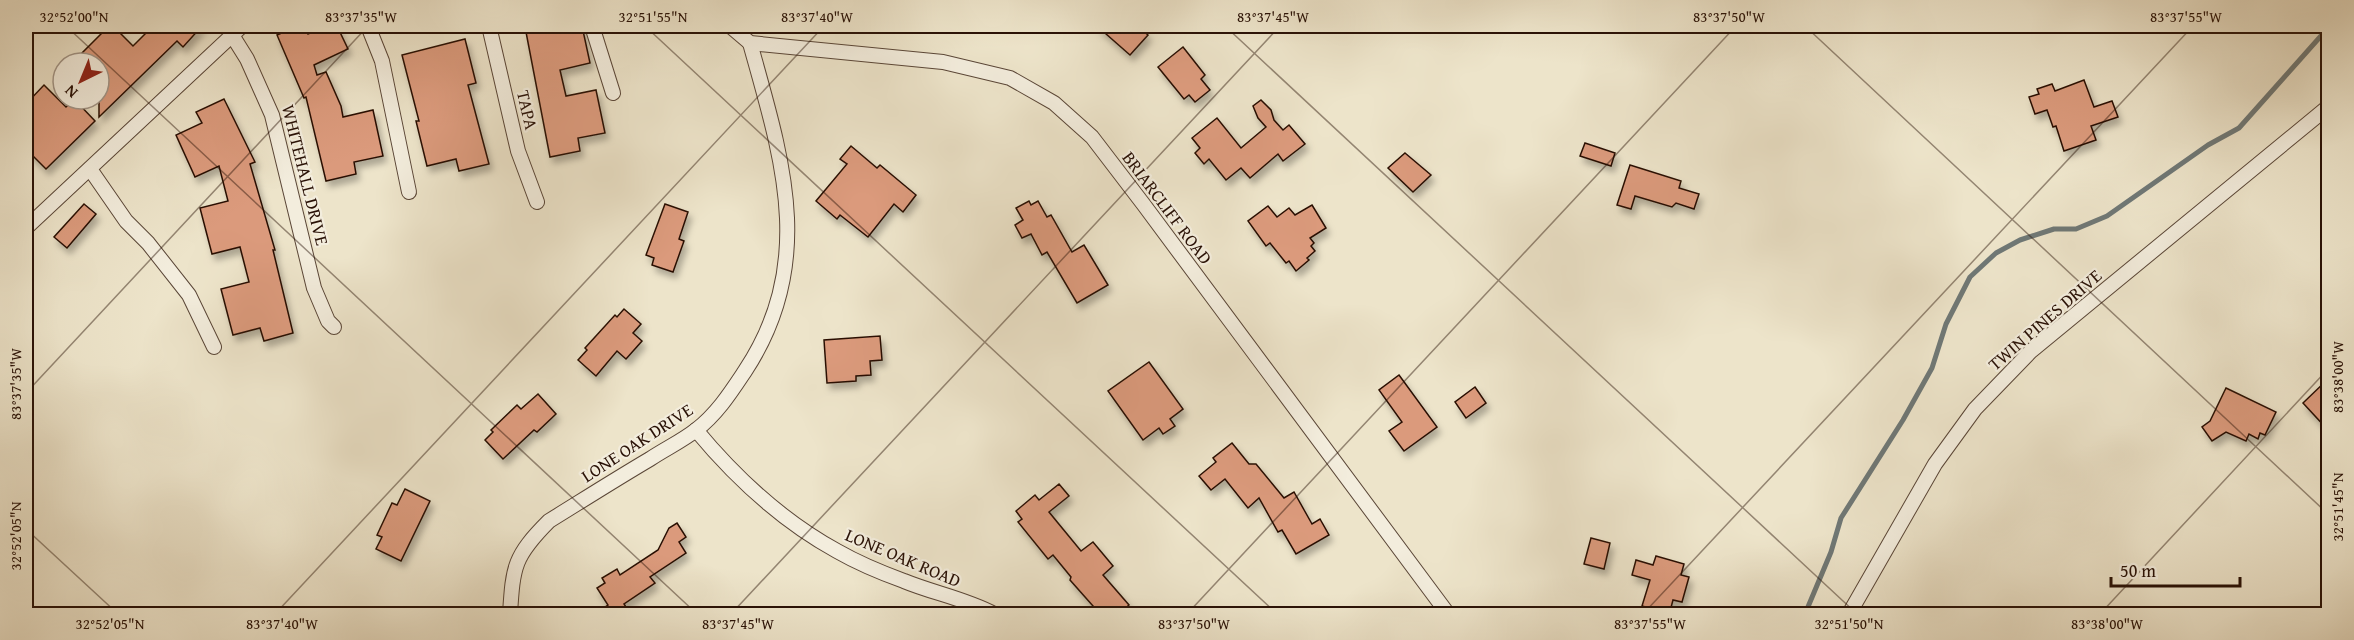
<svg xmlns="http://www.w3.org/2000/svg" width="2354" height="640" viewBox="0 0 2354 640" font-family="'Gentium Book Plus',serif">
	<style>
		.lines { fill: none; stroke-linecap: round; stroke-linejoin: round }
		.stream { stroke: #6f7876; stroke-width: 5 }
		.building { fill: #db9a7b; stroke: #291106; stroke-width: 1.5; filter: url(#shadow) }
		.street-casing { stroke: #5a4637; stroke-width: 16 }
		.street { stroke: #f3eddd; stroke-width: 14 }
		.ticks { fill: none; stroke: #291106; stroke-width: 1.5; stroke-opacity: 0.45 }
		.labels { text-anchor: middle; stroke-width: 4.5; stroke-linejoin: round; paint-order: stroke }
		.street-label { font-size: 18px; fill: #291106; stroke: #f3eddd }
		.neatline { fill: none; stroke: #291106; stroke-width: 2 }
		.ticks-label { font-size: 15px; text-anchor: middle; fill: #291106 }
	</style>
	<defs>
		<filter id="shadow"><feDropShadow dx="3.5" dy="6" stdDeviation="3" flood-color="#0004"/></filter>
	</defs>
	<rect width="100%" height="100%" fill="#ede4ca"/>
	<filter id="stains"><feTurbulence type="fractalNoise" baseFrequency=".00333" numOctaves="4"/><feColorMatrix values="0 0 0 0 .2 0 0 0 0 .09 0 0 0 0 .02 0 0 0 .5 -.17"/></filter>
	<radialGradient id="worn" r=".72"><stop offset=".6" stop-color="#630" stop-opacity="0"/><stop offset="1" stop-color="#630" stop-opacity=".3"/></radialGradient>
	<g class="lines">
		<path class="stream" d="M1805,614l26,-62 10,-34 62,-98 29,-52 14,-44 24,-47 26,-24 24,-13 34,-11h22l31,-13 101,-71 31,-17 89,-100"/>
	</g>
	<g class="building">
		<path d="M109,26h4l20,20 20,-20h49l-19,21 -6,-6 -78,76v-54h-12l-8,-7z"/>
		<path d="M298,26h7l3,8 19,-8h10l11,23 -34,16 3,10 9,-3 15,34 2,11 30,-7 10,46 -29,6 2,12 -30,7 -20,-84 -2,1 -27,-63z"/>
		<path d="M555,26h27l8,37 -30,7 6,26 30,-6 9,43 -27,5 2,13 -30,6 -24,-125z"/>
		<path d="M1097,26h40l11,9 -18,20z"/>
		<path d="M465,39l11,44 -8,2 21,79 -30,7 -3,-12 -29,7 -11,-45h3l-17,-66z"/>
		<path d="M1183,47l22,28 -4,4 9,11 -15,12 -6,-7 -5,4 -26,-32z"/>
		<path d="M2084,80l10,27 18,-6 6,16 -27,9 5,14 -32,11 -8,-25 -3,1 -6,-17 -12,4 -6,-17 10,-3 -2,-5 15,-5 3,7z"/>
		<path d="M44,85l22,22 8,-8 21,22 -49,48 -20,-20v-5l6,-6 -6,-7v-27z"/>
		<path d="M224,99l31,63 -5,2 25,86h-2l20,83 -29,8 -4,-13 -27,7 -12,-46 28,-7 -9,-35 -28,7 -12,-46 28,-7 -9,-35 -24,11 -19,-42 26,-12 -6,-11z"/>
		<path d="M1261,100l10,10 3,10 9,10 6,-5 16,19 -22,17 -5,-7 -28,24 -9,-10 -15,12 -17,-21 -5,5 -9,-11 5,-5 -8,-10 25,-20 24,30 25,-21 -8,-9 -5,-12z"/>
		<path d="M1585,143l30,10 -4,13 -31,-10z"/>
		<path d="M851,146l26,22 3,-3 36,30 -13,17 -9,-8 -26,33 -28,-22 -3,4 -21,-18 31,-37 -7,-5z"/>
		<path d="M1405,153l26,22 -18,17 -25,-24z"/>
		<path d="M1630,165l51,16 -2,7 20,6 -5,15 -18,-6 -4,4 -37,-11 -4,13 -14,-4z"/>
		<path d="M1029,201l2,4 7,-4 9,16 4,-2 21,37 12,-7 24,40 -31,18 -30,-51 -5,3 -11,-21 -9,4 -7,-13 8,-5 -7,-12z"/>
		<path d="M84,204l12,10 -29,34 -13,-11z"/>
		<path d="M665,204l23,8 -9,27 5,2 -11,31 -21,-7 2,-7 -8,-3z"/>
		<path d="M1312,205l14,23 -16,10 4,5 -3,3 4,5 -8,7 2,2 -13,11 -7,-10 -3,2 -16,-20 -4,3 -18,-25 20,-15 9,11 12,-9 6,7z"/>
		<path d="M624,309l17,15 -8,9 9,8 -16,18 -9,-8 -21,25 -18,-16 9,-10 -2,-2 30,-33 2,2z"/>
		<path d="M880,336l2,24 -12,1 1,14 -15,1v5l-29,2 -3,-43z"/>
		<path d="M1149,362l34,47 -13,10 5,7 -12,8 -4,-6 -16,12 -35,-49z"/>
		<path d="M1399,375l38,52 -33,24 -15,-20 13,-9 -23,-32z"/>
		<path d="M2328,379v51l-25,-27z"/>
		<path d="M1475,387l11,16 -20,15 -11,-16z"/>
		<path d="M2226,388l50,24 -11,23 -5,-2 -2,6 -9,-5 -3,7 -20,-9 -14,9 -10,-14 8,-6z"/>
		<path d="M538,394l18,20 -19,18 -3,-2 -31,29 -18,-19 8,-8 -2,-2 26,-25 4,4z"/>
		<path d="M1232,443l17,21h7l28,34 10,-6 18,32 8,-5 9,16 -33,19 -14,-24 -4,2 -19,-34 -11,10 -23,-29 -14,11 -12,-14 17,-14 -3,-4z"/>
		<path d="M1059,484l10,12 -20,16 32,39 12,-9 20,24 -10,9 26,30 -12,10h-16l-31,-35 1,-3 -18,-22 -5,4 -30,-37 4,-3 -6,-8 19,-16 4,5z"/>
		<path d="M405,489l25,12 -29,60 -25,-12 6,-12 -5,-2 15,-32 5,2z"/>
		<path d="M677,523l9,14 -7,5 7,11 -36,24 5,6 -31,21 7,11h-38l15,-10 -11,-17 8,-5 -3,-5 15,-9 3,6 38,-25 11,-22z"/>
		<path d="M1591,538l19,5 -6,26 -20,-5z"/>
		<path d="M1656,556l28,8 -3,11 8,2 -7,25 -9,-2 -4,15h-22l2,-7 -7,-2 8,-26 -18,-5 4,-15 17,5z"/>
	</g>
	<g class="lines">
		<g class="street-casing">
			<g id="street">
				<path d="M368,26l14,35 27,131"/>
				<path d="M489,26l29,125 19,51"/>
				<path d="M592,26l21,67"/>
				<path d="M730,26l20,17 193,19 67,16 44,25 38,34 52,68 304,409"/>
				<path d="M232,35l15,24 25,56 42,173 14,33 6,6"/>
				<path d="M90,169l36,52 22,22 41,52 25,52"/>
				<path d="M26,228l216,-202"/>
				<path d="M696,430c39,47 88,92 141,121 21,12 45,22 67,30 29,12 62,18 90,33"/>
				<path d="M510,614c3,-48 4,-58 39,-93 34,-21 67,-42 101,-62 15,-10 32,-18 46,-29 21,-16 35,-38 49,-59 72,-109 37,-213 5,-328"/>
				<path d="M1849,614l86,-150 40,-55 56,-58 297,-244"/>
			</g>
		</g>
		<use href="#street" class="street"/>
	</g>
	<path class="ticks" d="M66,26l631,588M645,26l632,588M1225,26l632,588M1805,26l523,488M26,393l342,-367M26,529l92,85M275,614l549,-588M731,614l549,-588M1187,614l549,-588M1643,614l550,-588M2100,614l228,-245"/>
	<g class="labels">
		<g class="street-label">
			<text transform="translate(527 110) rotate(77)" y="6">TAPA</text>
			<text transform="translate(305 175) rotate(76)" y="6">WHITEHALL DRIVE</text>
			<text transform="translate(1167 208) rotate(53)" y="6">BRIARCLIFF ROAD</text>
			<text transform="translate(2045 320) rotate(-41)" y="6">TWIN PINES DRIVE</text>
			<text transform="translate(637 443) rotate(-33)" y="6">LONE OAK DRIVE</text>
			<text transform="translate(903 558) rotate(23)" y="6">LONE OAK ROAD</text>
		</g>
	</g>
	<rect width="2354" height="640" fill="none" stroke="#ede4ca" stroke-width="66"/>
	<g transform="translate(81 81) rotate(223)"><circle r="28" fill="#f3eddd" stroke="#a29587" stroke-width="1.5"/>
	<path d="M0-4.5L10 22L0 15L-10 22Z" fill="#8f2418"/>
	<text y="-9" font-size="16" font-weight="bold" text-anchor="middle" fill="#291106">N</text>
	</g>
	<path d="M2111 577v9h129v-9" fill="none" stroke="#291106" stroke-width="3"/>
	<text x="2120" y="577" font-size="18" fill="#291106" stroke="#f3eddd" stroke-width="4.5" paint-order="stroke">50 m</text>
	<rect x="33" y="33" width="2288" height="574" class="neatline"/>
	<g class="ticks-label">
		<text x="74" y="22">32°52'00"N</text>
		<text x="361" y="22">83°37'35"W</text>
		<text x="653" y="22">32°51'55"N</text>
		<text x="817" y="22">83°37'40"W</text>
		<text x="1273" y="22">83°37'45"W</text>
		<text x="1729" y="22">83°37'50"W</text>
		<text x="2186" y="22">83°37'55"W</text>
		<text transform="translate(2338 377) rotate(-90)" y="5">83°38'00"W</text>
		<text transform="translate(16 384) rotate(-90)" y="5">83°37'35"W</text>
		<text transform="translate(2338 507) rotate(-90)" y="5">32°51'45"N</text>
		<text transform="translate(16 536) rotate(-90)" y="5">32°52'05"N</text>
		<text x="110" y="629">32°52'05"N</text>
		<text x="282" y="629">83°37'40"W</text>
		<text x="738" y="629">83°37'45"W</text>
		<text x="1194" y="629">83°37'50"W</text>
		<text x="1650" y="629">83°37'55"W</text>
		<text x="1849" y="629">32°51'50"N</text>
		<text x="2107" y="629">83°38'00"W</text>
	</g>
	<rect width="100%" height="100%" filter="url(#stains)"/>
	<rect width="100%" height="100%" fill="url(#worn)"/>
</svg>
